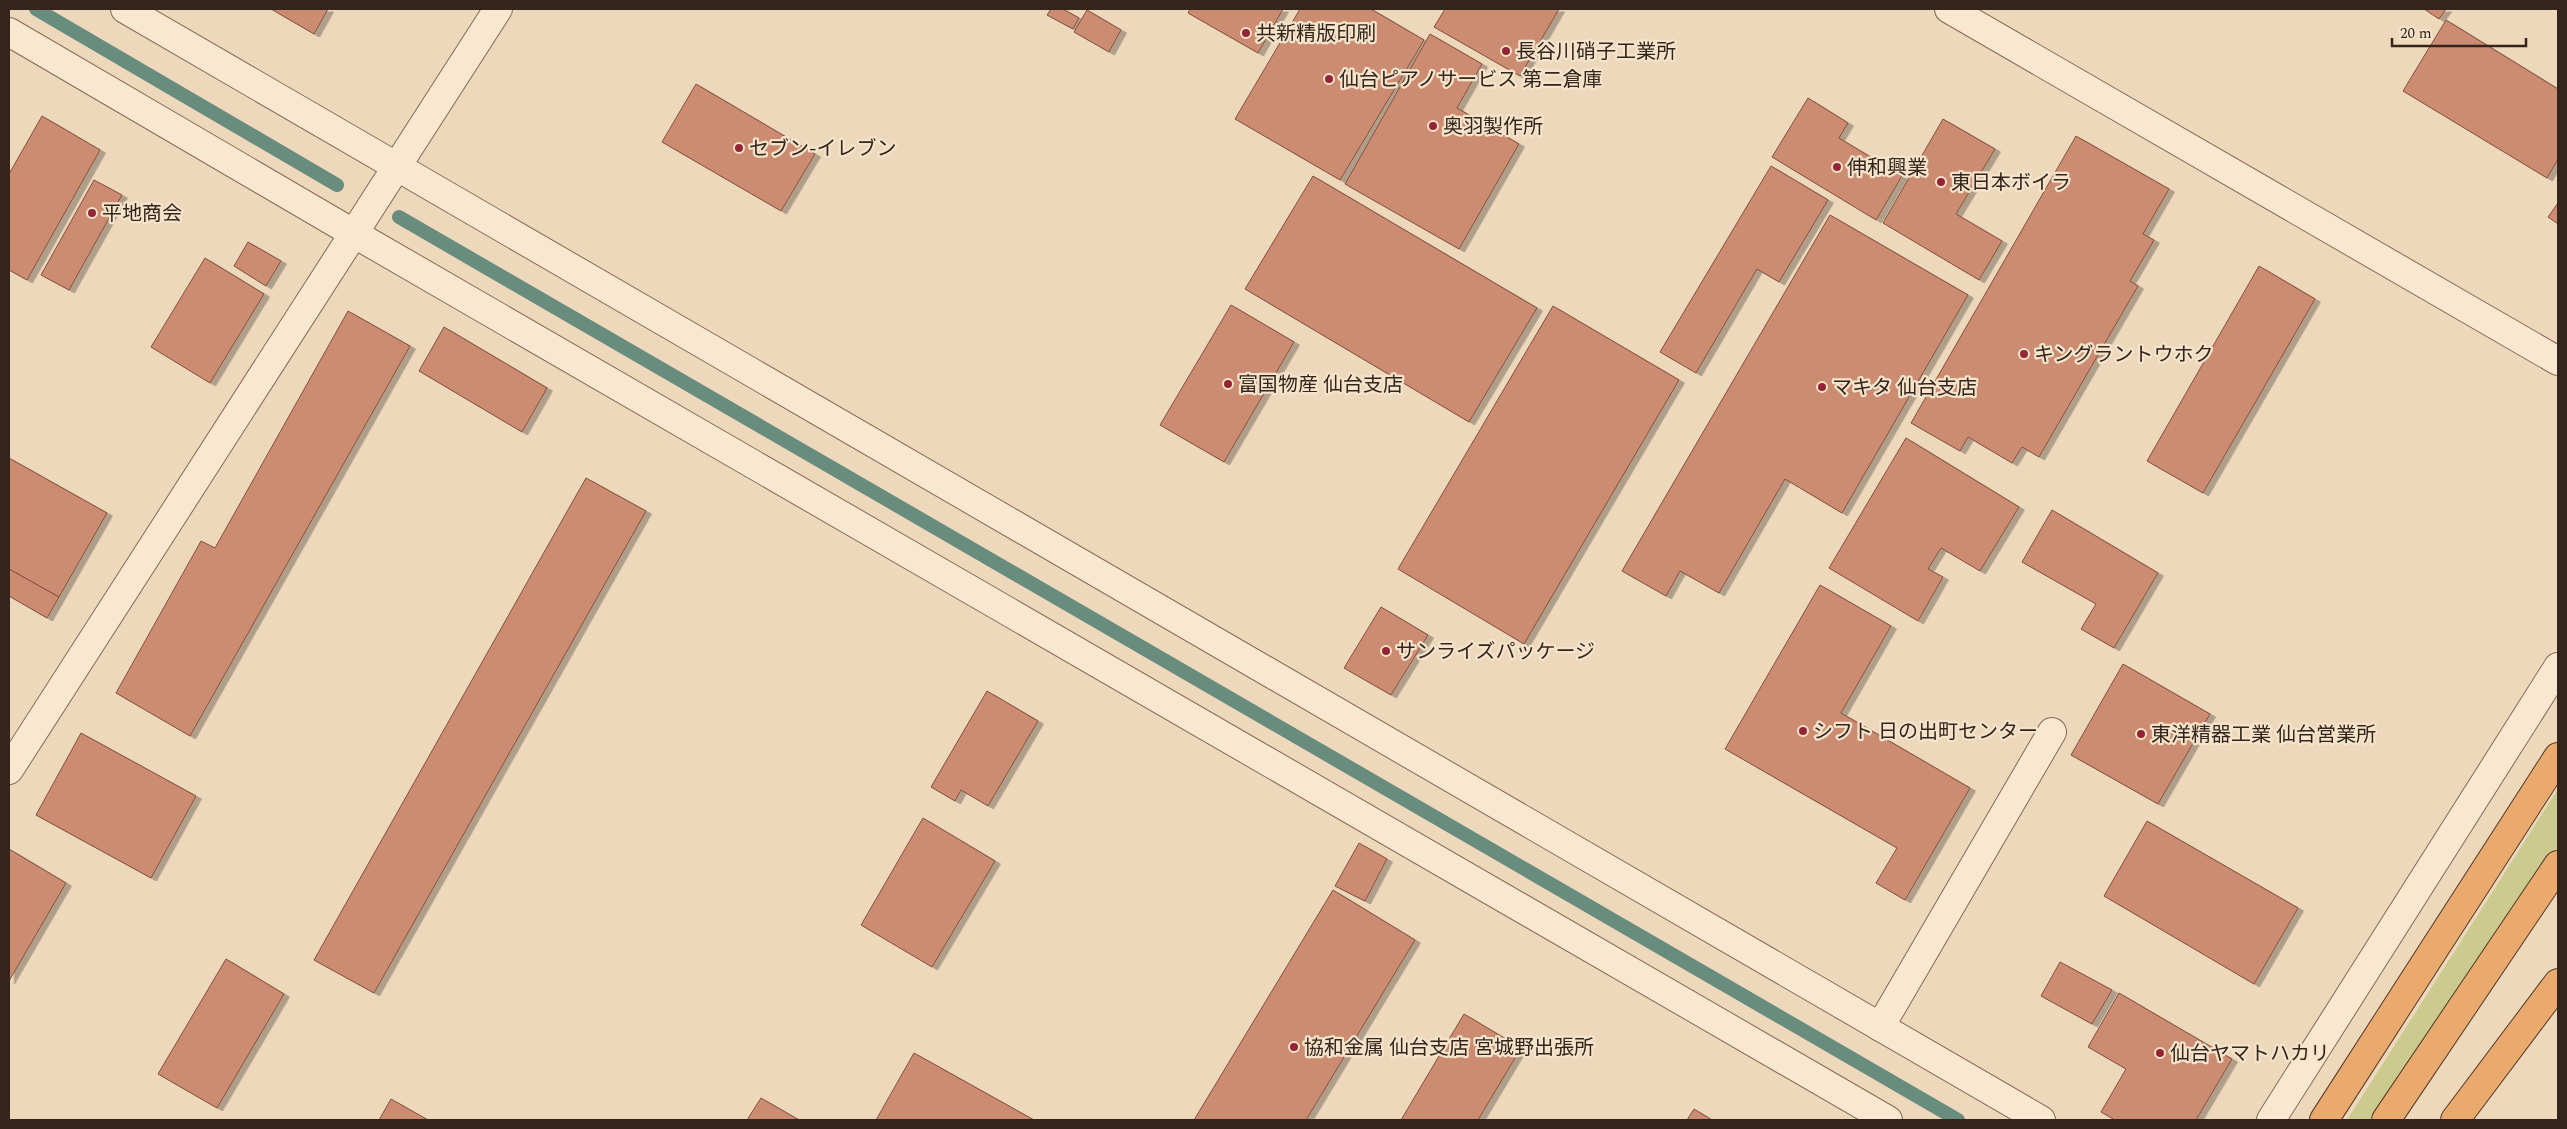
<svg xmlns="http://www.w3.org/2000/svg" width="2567" height="1129" viewBox="0 0 2567 1129" font-family="Spectral,'Noto Sans JP',serif">
	<style>
		.green { fill: #cbcb90 }
		.lines { fill: none; stroke-linecap: round; stroke-linejoin: round }
		.stream { stroke: #688c7e; stroke-width: 14 }
		.building { fill: #cc8c71; stroke: #844f3b; filter: url(#shadow) }
		.minor-casing { stroke: #856956; stroke-width: 30 }
		.tertiary-casing { stroke: #856956; stroke-width: 30 }
		.trunk-casing { stroke: #52382a; stroke-width: 30 }
		.minor { stroke: #f9e7cf; stroke-width: 28 }
		.tertiary { stroke: #f9e7cf; stroke-width: 28 }
		.trunk { stroke: #eaaa6e; stroke-width: 28 }
		.poi-dot { fill: #942534; stroke: #f5e4cb; stroke-width: 2 }
		.labels { text-anchor: middle; stroke-width: 4.5; stroke-linejoin: round; paint-order: stroke }
		.poi-label { font-size: 20px; fill: #34241b; stroke: #f5e4cb; text-anchor: start }
	</style>
	<defs>
		<filter id="shadow"><feDropShadow dx="5.5" dy="3" stdDeviation="0" flood-color="#0004"/></filter>
	</defs>
	<rect width="100%" height="100%" fill="#eed8bc"/>
	<path class="green" d="M2558,789v84l-161,247h-50z"/>
	<g class="lines">
		<g class="stream">
			<path d="M36,9l301,176"/>
			<path d="M399,217l1559,903"/>
		</g>
	</g>
	<g class="building">
		<path d="M271,9h57l-14,25z"/>
		<path d="M1051,9h12l16,9 -6,11 -26,-14z"/>
		<path d="M1190,9h93l-25,44 -70,-40z"/>
		<path d="M1300,9h71l53,31 -84,140 -105,-61z"/>
		<path d="M1445,9h114l-39,67 -86,-49z"/>
		<path d="M2424,9h22l-7,10z"/>
		<path d="M1087,10l34,20 -12,22 -35,-20z"/>
		<path d="M2446,20l112,69v70l-11,19 -144,-87z"/>
		<path d="M1430,34l52,30 -25,44 62,36 -60,105 -114,-65z"/>
		<path d="M696,84l119,70 -34,57 -119,-69z"/>
		<path d="M1808,98l40,25 -9,15 63,38 -26,44 -104,-63z"/>
		<path d="M42,116l58,34 -73,130 -18,-10v-96z"/>
		<path d="M1943,119l52,30 -39,65 46,27 -23,39 -96,-57z"/>
		<path d="M2076,136l93,53 -26,45 11,6 -24,41 8,5 -99,171 -17,-10 -10,16 -44,-26 -8,14 -49,-28z"/>
		<path d="M1771,166l57,34 -49,82 -22,-13 -61,104 -36,-21z"/>
		<path d="M1313,176l224,132 -68,114 -224,-133z"/>
		<path d="M94,180l28,15 -53,95 -28,-15z"/>
		<path d="M2558,203v21l-10,-7z"/>
		<path d="M1830,215l138,80 -126,218 -57,-34 -66,114 -39,-22 -14,25 -44,-25z"/>
		<path d="M248,242l33,19 -15,25 -32,-20z"/>
		<path d="M205,258l59,36 -54,89 -59,-36z"/>
		<path d="M2259,266l56,33 -112,194 -56,-32z"/>
		<path d="M1231,305l63,37 -70,120 -64,-37z"/>
		<path d="M1553,306l126,74 -155,264 -126,-75z"/>
		<path d="M348,311l62,35 -220,390 -74,-43 85,-152 14,7z"/>
		<path d="M444,327l103,61 -25,44 -103,-61z"/>
		<path d="M1906,438l113,69 -39,64 -39,-23 -13,21 15,8 -25,44 -89,-53z"/>
		<path d="M9,458l98,55 -48,84 -50,-28z"/>
		<path d="M586,478l60,33 -272,482 -60,-33z"/>
		<path d="M2052,510l106,63 -44,75 -33,-19 15,-25 -74,-42z"/>
		<path d="M9,569l50,28 -12,21 -38,-22z"/>
		<path d="M1820,585l71,41 -50,87 129,75 -65,112 -29,-17 21,-35 -172,-99z"/>
		<path d="M1381,607l47,28 -37,60 -47,-27z"/>
		<path d="M2123,664l87,50 -52,90 -87,-49z"/>
		<path d="M987,691l51,30 -50,85 -27,-16 -6,11 -24,-14z"/>
		<path d="M81,733l115,63 -45,82 -115,-63z"/>
		<path d="M923,818l72,43 -63,106 -71,-42z"/>
		<path d="M2147,821l151,87 -44,76 -150,-88z"/>
		<path d="M1359,843l28,16 -22,42 -30,-15z"/>
		<path d="M9,849l57,34 -57,98z"/>
		<path d="M1333,890l82,50 -109,180h-112z"/>
		<path d="M226,959l58,35 -67,114 -59,-34z"/>
		<path d="M2060,962l52,28 -20,34 -51,-28z"/>
		<path d="M2119,993l113,66 -36,61h-81l-14,-8 25,-43 -38,-22z"/>
		<path d="M1464,1014l57,34 -43,72h-77z"/>
		<path d="M914,1053l120,67h-158z"/>
		<path d="M761,1098l38,22h-52z"/>
		<path d="M391,1099l37,21h-49z"/>
		<path d="M1694,1109l18,11h-25z"/>
	</g>
	<g class="lines">
		<g class="minor-casing">
			<g id="minor">
				<path d="M125,9l1916,1111"/>
				<path d="M9,32l344,201 1535,887"/>
				<path d="M1880,1027l172,-295"/>
				<path d="M2271,1120l287,-453"/>
			</g>
		</g>
		<g class="tertiary-casing">
			<g id="tertiary">
				<path d="M1949,9l609,352"/>
				<path d="M9,770l489,-761"/>
			</g>
		</g>
		<g class="trunk-casing">
			<g id="trunk">
				<path d="M2324,1120l234,-363"/>
				<path d="M2386,1120l172,-255"/>
				<path d="M2455,1120l103,-137"/>
			</g>
		</g>
		<use href="#minor" class="minor"/>
		<use href="#tertiary" class="tertiary"/>
		<use href="#trunk" class="trunk"/>
	</g>
	<g class="poi-dot">
		<circle cx="1246" cy="33" r="5"/>
		<circle cx="1506" cy="51" r="5"/>
		<circle cx="1329" cy="79" r="5"/>
		<circle cx="1433" cy="126" r="5"/>
		<circle cx="739" cy="148" r="5"/>
		<circle cx="1837" cy="167" r="5"/>
		<circle cx="1941" cy="182" r="5"/>
		<circle cx="92" cy="213" r="5"/>
		<circle cx="2024" cy="354" r="5"/>
		<circle cx="1228" cy="384" r="5"/>
		<circle cx="1822" cy="387" r="5"/>
		<circle cx="1386" cy="651" r="5"/>
		<circle cx="1803" cy="731" r="5"/>
		<circle cx="2141" cy="734" r="5"/>
		<circle cx="1294" cy="1047" r="5"/>
		<circle cx="2160" cy="1053" r="5"/>
	</g>
	<g class="labels">
		<g class="poi-label">
			<text x="1256" y="40">共新精版印刷</text>
			<text x="1516" y="58">長谷川硝子工業所</text>
			<text x="1339" y="86">仙台ピアノサービス 第二倉庫</text>
			<text x="1443" y="133">奥羽製作所</text>
			<text x="749" y="155">セブン-イレブン</text>
			<text x="1847" y="174">伸和興業</text>
			<text x="1951" y="189">東日本ボイラ</text>
			<text x="102" y="220">平地商会</text>
			<text x="2034" y="361">キングラントウホク</text>
			<text x="1238" y="391">富国物産 仙台支店</text>
			<text x="1832" y="394">マキタ 仙台支店</text>
			<text x="1396" y="658">サンライズパッケージ</text>
			<text x="1813" y="738">シフト 日の出町センター</text>
			<text x="2151" y="741">東洋精器工業 仙台営業所</text>
			<text x="1304" y="1054">協和金属 仙台支店 宮城野出張所</text>
			<text x="2170" y="1060">仙台ヤマトハカリ</text>
		</g>
	</g>
	<rect width="2567" height="1129" fill="none" stroke="#34241b" stroke-width="20"/>
	<path d="M2392 38v8h134v-8" fill="none" stroke="#34241b" stroke-width="2.5"/>
	<text x="2400" y="38" font-size="15" fill="#34241b" stroke="#f5e4cb" stroke-width="4" paint-order="stroke">20 m</text>
</svg>
